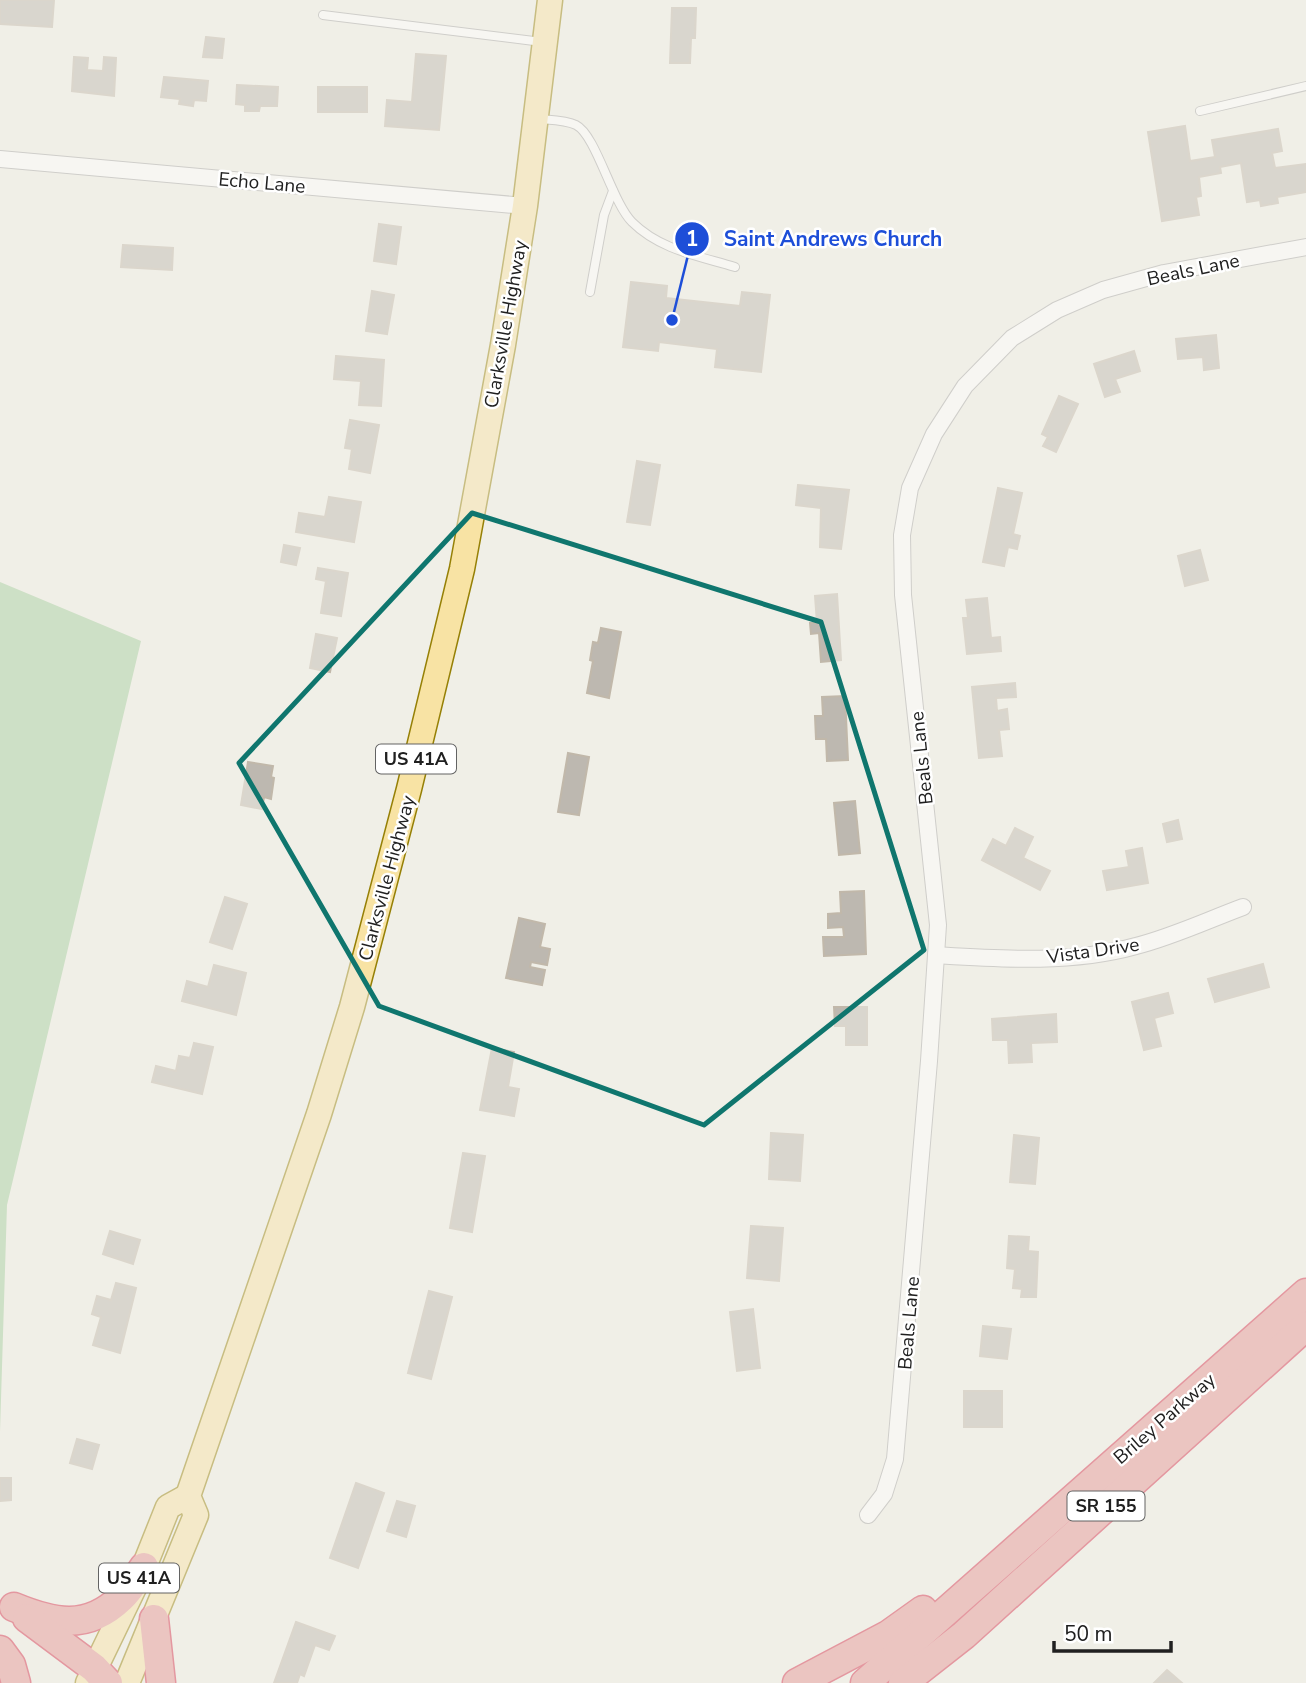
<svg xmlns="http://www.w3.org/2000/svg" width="1306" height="1683" viewBox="0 0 1306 1683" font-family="'Nunito Sans',sans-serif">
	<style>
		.forest { fill: #a3ce9d }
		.building { fill: #bdb8b0; stroke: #c1b8aa; stroke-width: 2 }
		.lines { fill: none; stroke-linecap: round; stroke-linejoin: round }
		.service-casing { stroke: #a7a7a7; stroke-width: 10 }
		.minor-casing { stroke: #a7a7a7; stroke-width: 18 }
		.primary-casing { stroke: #968006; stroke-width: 27 }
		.motorway-casing { stroke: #d42e49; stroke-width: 31 }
		.service { stroke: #fff; stroke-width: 8 }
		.minor { stroke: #fff; stroke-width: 16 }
		.primary { stroke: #f8e3a4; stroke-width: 24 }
		.motorway { stroke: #e49293; stroke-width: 28 }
		.marked { fill: none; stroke: #0f766e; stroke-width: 5; stroke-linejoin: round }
		.labels { text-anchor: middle; stroke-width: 5; stroke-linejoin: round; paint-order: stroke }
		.shield { fill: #fff; stroke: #636363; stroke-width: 2 }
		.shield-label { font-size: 18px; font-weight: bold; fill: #202020 }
		.street-label { font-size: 19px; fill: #202020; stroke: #fff }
		.leader { fill: none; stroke: #1d4ed8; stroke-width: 2.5 }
		.callout-dot { fill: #1d4ed8; stroke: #fff; stroke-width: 2.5 }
		.mark-label { font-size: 21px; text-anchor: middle; font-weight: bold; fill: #fff }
		.callout-label { font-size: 21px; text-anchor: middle; font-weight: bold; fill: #1d4ed8; stroke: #fff; stroke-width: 5; stroke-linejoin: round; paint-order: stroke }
	</style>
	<rect width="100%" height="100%" fill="#f0efe7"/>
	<path class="forest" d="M0,582l141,59 -134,564 -7,227z"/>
	<g class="building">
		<path d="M0,0h54l-2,27 -52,-3z"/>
		<path d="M672,8h24l-1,30h-4l-1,25h-20z"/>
		<path d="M206,37l18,2 -2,19 -19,-1z"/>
		<path d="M416,54l30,2 -7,74 -54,-4 2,-26 25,2z"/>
		<path d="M74,57l14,1 -1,12 16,1 1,-14 12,1 -2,38 -42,-5z"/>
		<path d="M164,77l44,4 -2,20 -12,-1 -1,6 -14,-2 1,-5 -19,-2z"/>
		<path d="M237,85l41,2 -1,19h-17l-1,5h-14v-6l-9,-1z"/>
		<rect x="318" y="87" width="49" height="25"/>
		<path d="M1185,126l5,35 25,-4 -3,-17 66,-11 4,22 -10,2 3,15 31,-4v28l-29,5 1,6 -17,3 -1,-6 -13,2 -6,-39 -21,4 1,6 -22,4 2,19 -5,1 3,18 -37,6 -14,-89z"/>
		<path d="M379,224l22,3 -5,37 -22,-3z"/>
		<path d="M123,245l50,3 -1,22 -51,-3z"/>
		<path d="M631,282l36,4 -1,12 74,8 2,-14 28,3 -9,77 -46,-5 2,-18 -58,-7 -1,9 -35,-4z"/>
		<path d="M372,291l22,4 -7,39 -21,-3z"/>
		<path d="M1216,335l3,33 -15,2 -1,-13 -25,2 -2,-20z"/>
		<path d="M1134,351l6,20 -25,8 5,13 -15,5 -11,-33z"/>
		<path d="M336,356l48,4 -3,46 -22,-1 2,-24 -27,-2z"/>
		<path d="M1059,396l19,8 -22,48 -13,-6 5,-9 -6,-3z"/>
		<path d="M350,420l29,5 -9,48 -21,-4 3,-20 -7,-1z"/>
		<path d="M637,461l23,4 -10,60 -23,-3z"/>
		<path d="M798,485l51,5 -8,59 -21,-2 1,-39 -25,-3z"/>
		<path d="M998,488l24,5 -9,41 7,2 -3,13 -9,-2 -4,19 -21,-4z"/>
		<path d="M329,497l32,5 -7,40 -58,-10 3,-19 26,4z"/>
		<path d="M284,545l16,3 -4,17 -15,-3z"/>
		<path d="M1200,550l8,30 -23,6 -7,-30z"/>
		<path d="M318,568l30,5 -7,43 -20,-3 5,-32 -10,-2z"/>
		<path d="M837,594l4,66 -20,2 -2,-29 -8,1 -1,-11h7l-2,-27z"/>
		<path d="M987,598l4,40 9,-1 1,14 -34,3 -4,-36h5l-2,-18z"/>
		<path d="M601,628l20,4 -12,66 -22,-5 6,-32 -3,-1 3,-18 5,1z"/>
		<path d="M316,634l21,4 -7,34 -20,-4z"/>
		<path d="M1015,683l1,14 -20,1 1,13 10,-2 2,20 -10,1 3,26 -23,2 -7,-71z"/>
		<path d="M845,696l3,64 -21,1 -1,-22h-10l-1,-23h8l-1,-19z"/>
		<path d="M568,753l21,4 -10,58 -21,-3z"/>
		<path d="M248,762l25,4 -2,11 3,1 -3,21 -7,-2 -2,12 -21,-4z"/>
		<path d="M855,801l5,52 -21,2 -5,-52z"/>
		<path d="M1178,820l4,19 -15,3 -4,-18z"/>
		<path d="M1015,828l18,9 -10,21 27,13 -10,19 -58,-30 11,-21 13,7z"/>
		<path d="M1142,848l6,35 -41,7 -4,-19 26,-4 -3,-16z"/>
		<path d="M864,891l2,63 -42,2 -1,-19h21l-1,-10 -15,1v-14l13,-1 -1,-21z"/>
		<path d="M225,897l22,7 -15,45 -22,-7z"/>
		<path d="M519,918l26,6 -5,23 10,2 -3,16 -16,-3 -1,5 15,3 -3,15 -36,-7z"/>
		<path d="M1263,964l6,23 -54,15 -7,-23z"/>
		<path d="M214,965l32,8 -10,42 -54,-14 5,-20 21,6z"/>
		<path d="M1168,993l5,20 -19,5 7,28 -17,4 -12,-48z"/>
		<path d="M834,1007h33v38h-21v-19h-11z"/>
		<path d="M1056,1014l1,28 -26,1 1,19 -23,1 -1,-23h-15l-1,-21z"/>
		<path d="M194,1043l19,4 -11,47 -50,-12 4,-16 20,5 3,-15 11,2z"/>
		<path d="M492,1048l22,4 -6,35 11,2 -5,27 -34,-6z"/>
		<path d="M771,1133l32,2 -3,46 -31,-2z"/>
		<path d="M1014,1135l25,3 -4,46 -25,-2z"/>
		<path d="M463,1153l22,3 -13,76 -22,-4z"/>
		<path d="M751,1226l32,2 -4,53 -32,-3z"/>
		<path d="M110,1231l30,9 -7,24 -30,-10z"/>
		<path d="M1009,1236l20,1 -1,14 10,1 -2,45h-15l1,-8 -9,-1 2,-19 -8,-1z"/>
		<path d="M116,1283l20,5 -16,65 -27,-8 8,-28 -9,-3 5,-18 14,4z"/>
		<path d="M429,1291l23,6 -21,82 -23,-6z"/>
		<path d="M753,1309l7,59 -23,3 -7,-59z"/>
		<path d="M983,1326l28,3 -4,30 -27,-3z"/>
		<rect x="964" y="1391" width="38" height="36"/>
		<path d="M77,1439l22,6 -7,24 -22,-6z"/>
		<path d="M0,1478h11v22l-11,1z"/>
		<path d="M356,1483l28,10 -26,75 -28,-10z"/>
		<path d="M397,1501l18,5 -9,31 -19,-6z"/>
		<path d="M296,1622l39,14 -6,14 -14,-5 -11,31 -4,-2 -3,9h-23z"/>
		<path d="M1167,1670l15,13h-28z"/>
	</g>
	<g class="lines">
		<g class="service-casing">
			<g id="service">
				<path d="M323,15l219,27"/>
				<path d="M1200,111l106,-25"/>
				<path d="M539,119c11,1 27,1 37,6 20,10 36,77 56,97 28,28 67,34 103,45"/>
				<path d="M590,292l14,-77 9,-24"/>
			</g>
		</g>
		<g class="minor-casing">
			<g id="minor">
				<path d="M0,159l525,47"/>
				<path d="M936,955c66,4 135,9 200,-9 36,-9 72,-26 107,-39"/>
				<path d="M868,1515l16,-21 11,-35 34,-398 9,-136 -35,-330 -1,-60 8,-47 24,-54 31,-48 47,-48 45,-28 46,-20 61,-17 142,-26"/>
			</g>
		</g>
		<g class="primary-casing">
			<g id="primary">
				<path d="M88,1683l56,-116 24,-60 20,-11"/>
				<path d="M127,1683l69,-168 -8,-19 131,-382 33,-107 57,-218 53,-220 41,-224 22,-139 25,-206"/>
			</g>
		</g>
		<g class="motorway-casing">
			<g id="motorway">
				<path d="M14,1607c39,16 73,24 107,-9 9,-8 16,-21 23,-31"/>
				<path d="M27,1618l67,50 14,15"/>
				<path d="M154,1619l7,64"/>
				<path d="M0,1650l11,15 5,18"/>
				<path d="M797,1683l91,-48 35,-25"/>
				<path d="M865,1683l441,-390"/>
				<path d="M903,1683l61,-48 342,-309"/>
			</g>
		</g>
		<use href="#service" class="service"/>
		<use href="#minor" class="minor"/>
		<use href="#primary" class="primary"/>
		<use href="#motorway" class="motorway"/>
	</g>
	<path d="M0 0H1306V1683H0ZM472,513l349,109 103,328 -220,175 -325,-119 -140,-243z" fill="#f0efe7" fill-opacity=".55" fill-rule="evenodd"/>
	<path class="marked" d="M472,513l349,109 103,328 -220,175 -325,-119 -140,-243z"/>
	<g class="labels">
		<g class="shield">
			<rect x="376" y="744.5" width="80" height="29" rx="5"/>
			<rect x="1067.5" y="1491.5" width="77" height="29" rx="5"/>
			<rect x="99" y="1563.5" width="80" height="29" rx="5"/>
		</g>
		<g class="shield-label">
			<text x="416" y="765">US 41A</text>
			<text x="1106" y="1512">SR 155</text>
			<text x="139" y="1584">US 41A</text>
		</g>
		<g class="street-label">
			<text transform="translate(262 182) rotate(5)" y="7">Echo Lane</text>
			<text transform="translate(1193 269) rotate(-12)" y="7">Beals Lane</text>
			<text transform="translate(505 324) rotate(-80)" y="7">Clarksville Highway</text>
			<text transform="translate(921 758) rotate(-96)" y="7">Beals Lane</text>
			<text transform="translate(386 878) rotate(-75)" y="7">Clarksville Highway</text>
			<text transform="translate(1093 950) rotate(-8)" y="7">Vista Drive</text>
			<text transform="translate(908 1323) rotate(-85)" y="7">Beals Lane</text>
			<text transform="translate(1164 1418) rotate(-41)" y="7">Briley Parkway</text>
		</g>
	</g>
	<path class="leader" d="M672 320L692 239"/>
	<g class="callout-dot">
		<circle cx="672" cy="320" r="7"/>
		<circle cx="692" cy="239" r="18"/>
	</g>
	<g class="mark-label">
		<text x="692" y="246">1</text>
	</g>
	<g class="callout-label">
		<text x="833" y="246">Saint Andrews Church</text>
	</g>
	<path d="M1054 1641v10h117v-10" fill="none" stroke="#202020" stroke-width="3.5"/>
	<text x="1064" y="1641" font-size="21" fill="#202020" stroke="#ffffff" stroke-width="5" paint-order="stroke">50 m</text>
</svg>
